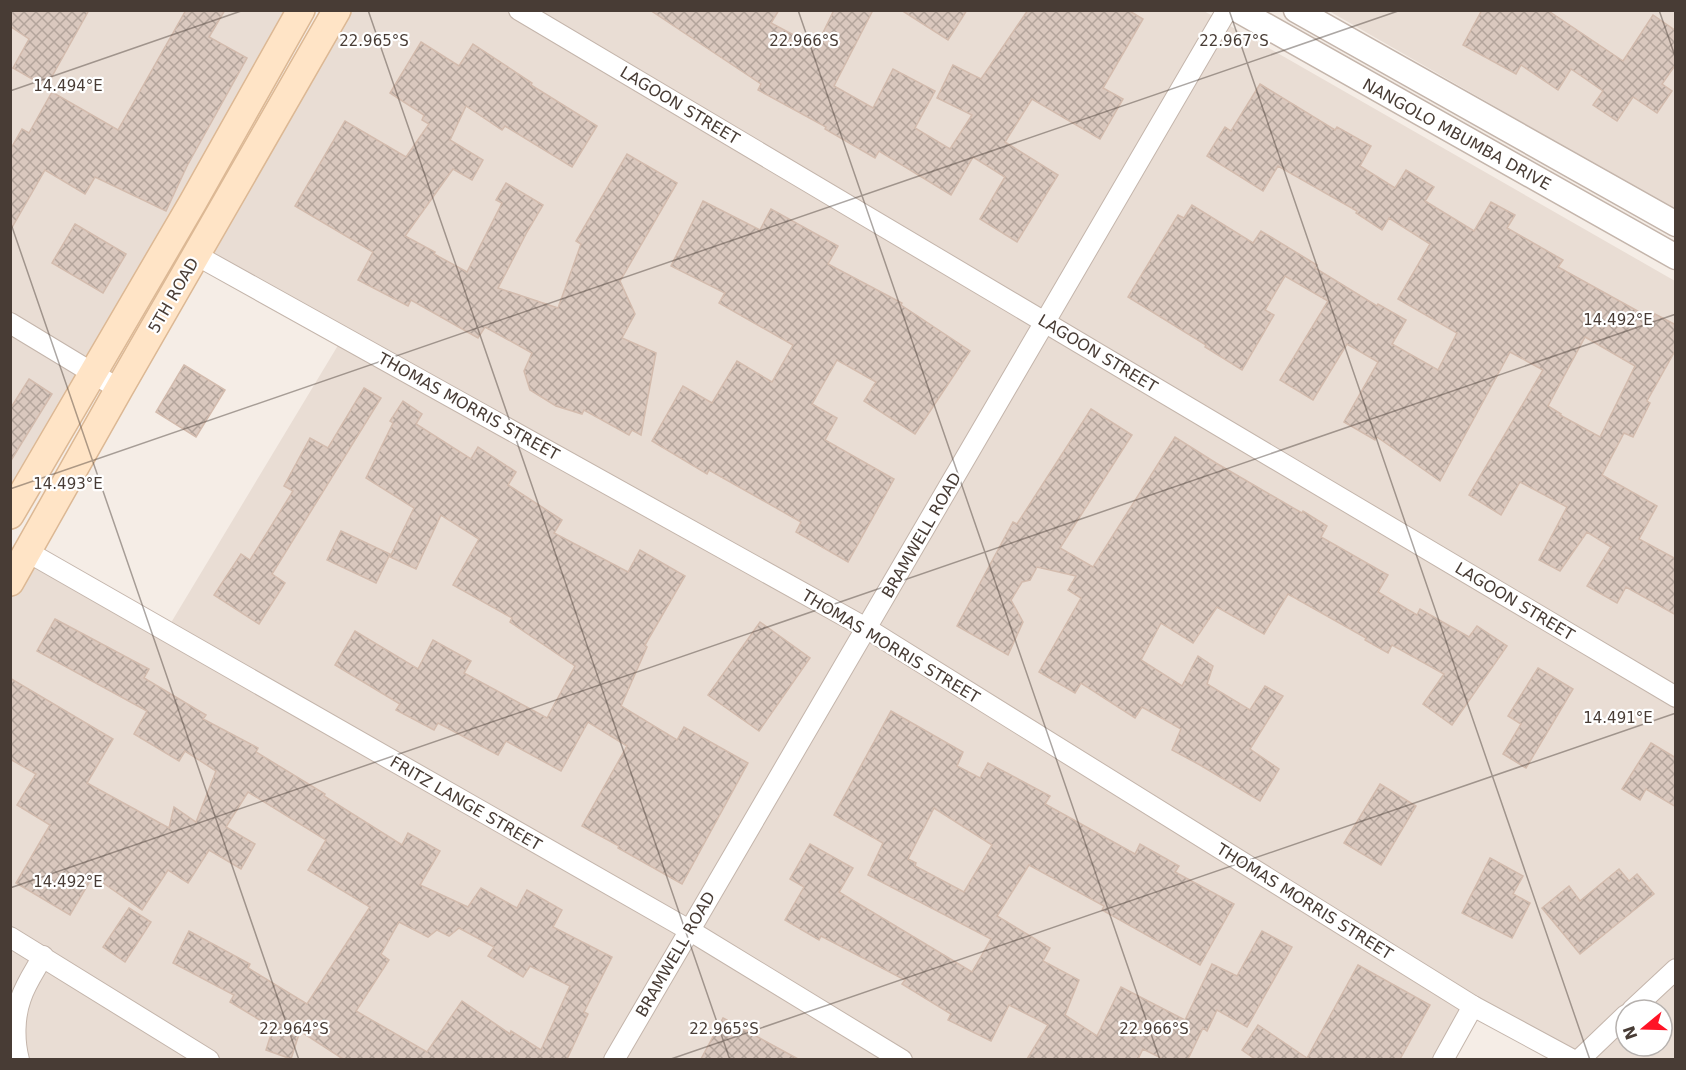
<svg xmlns="http://www.w3.org/2000/svg" width="1686" height="1070" viewBox="0 0 1686 1070" font-family="'DejaVu Sans',sans-serif">
	<style>
		.residential { fill: #e9ddd4; fill-rule: evenodd }
		.building { fill: url(#building-cross-hatch); stroke: #d3bbad; stroke-width: 1.5; fill-rule: evenodd }
		.lines { fill: none; stroke-linecap: round; stroke-linejoin: round }
		.minor-casing { stroke: #c4b5ab; stroke-width: 22 }
		.tertiary-casing { stroke: #c4b5ab; stroke-width: 27 }
		.secondary-casing { stroke: #dcb894; stroke-width: 30 }
		.minor { stroke: #fff; stroke-width: 20 }
		.tertiary { stroke: #fff; stroke-width: 24 }
		.secondary { stroke: #ffe4c6; stroke-width: 27 }
		.ticks { fill: none; stroke: #483c35; stroke-width: 1.5; stroke-opacity: 0.45 }
		.labels { text-anchor: middle; stroke-width: 4.5; stroke-linejoin: round; paint-order: stroke }
		.street-label { font-size: 16px; fill: #483c35; stroke: #fff }
		.ticks-label { font-size: 15px; text-anchor: middle; fill: #483c35; stroke: #fff; stroke-width: 4.5; stroke-linejoin: round; paint-order: stroke }
	</style>
	<defs>
		<pattern id="building-cross-hatch" width="8" height="8" patternUnits="userSpaceOnUse" patternTransform="scale(1.5)"><rect width="8" height="8" fill="#dac8be"/><path d="M0 0l8 8M0 8l8-8" fill="none" stroke="#b3a49b"/></pattern>
	</defs>
	<rect width="100%" height="100%" fill="#f5ede6"/>
	<g class="residential">
		<path d="M11,11h280l-280,487z"/>
		<path d="M345,11h859l471,270v778h-102l-99,-52 -31,53h-1432v-478l17,-30 138,79 177,-294 -147,-82zM1626,1010h36v36h-36z"/>
		<path d="M1329,11h346v199z"/>
	</g>
	<g class="building">
		<path d="M10,10h79l-43,77 -33,-19 16,-29 -19,-13z"/>
		<path d="M186,10h39l-16,27 38,21 -60,108 -21,45 -71,-34 -10,17 -40,-24 -35,61v-81l12,-21 7,4 23,-41 66,38z"/>
		<path d="M650,10h129l-8,13 45,24 18,-37h39l-39,76 39,22 20,-39 42,22 -20,37 35,21 22,-34 -35,-17 16,-33 28,14 47,-69h100l15,9 -40,69 20,11 -23,40 -68,-40 -27,43 53,33 -41,67 -37,-23 25,-42 -32,-20 -22,38 -72,-44 -4,7 -50,-29 1,-2 -68,-37 3,-6z"/>
		<path d="M901,10h66l-19,30z"/>
		<path d="M1482,10h65l76,51 30,-46 23,16v33l-14,20 10,7 -15,22 -24,-16 -16,24 -24,-16 10,-14 -32,-22 -13,21 -37,-25 -5,9 -53,-29z"/>
		<path d="M421,42l38,24 14,-22 59,39 -1,2 66,41 -25,41 -67,-41 -3,4 -36,-24 -16,34 33,20 -11,20 -19,-11 -48,67 30,16 -1,2 33,18 35,-69 -6,-3 10,-17 37,22 -16,27 -29,56 60,20 23,-64 -5,-3 51,-87 50,29 -57,98 15,33 -13,24 34,15 -15,82 -9,-5 -3,5 -45,-25 -2,4 -26,-8 -26,-16 -6,-19 8,-18 -47,-26 -7,11 -67,-38 -3,6 -50,-26 15,-28 -78,-46 50,-85 61,36 23,-33 -7,-4 2,-5 -34,-22z"/>
		<path d="M1260,84l75,46 2,-3 34,19 -11,20 35,22 11,-18 28,17 -9,14 49,30 17,-29 24,13 -8,13 56,32 -5,7 94,52 3,-5 21,11v24l-29,52 3,2 -17,34 -9,-4 -22,42 55,31 -18,33 37,20v56l-50,-28 -9,16 -30,-17 24,-39 -24,-15 -27,39 -21,-11 28,-53 -47,-25 -19,33 -32,-20 74,-125 -33,-18 -70,129 -63,-44 -2,3 -31,-18 34,-60 -31,-18 -34,56 -33,-20 48,-79 -43,-25 -20,34 9,5 -32,55 -37,-23 1,-2 -78,-48 50,-82 6,3 8,-13 61,38 8,-12 56,34 -2,3 62,38 1,-2 28,16 -14,24 46,26 19,-37 -59,-34 32,-55 -41,-26 -7,12 -26,-17 1,-2 -79,-45 -15,25 -56,-35 18,-29 6,4zM1585,337l50,29 -35,71 -40,-22 1,-1 -13,-8z"/>
		<path d="M703,201l57,29 11,-21 67,37 -10,18 74,39 -1,2 69,46 -55,83 -51,-33 12,-19 -39,-22 -25,44 25,14 -12,22 69,39 -46,83 -52,-30 5,-10 -92,-52 -2,4 -55,-33 31,-55 29,17 25,-42 35,21 21,-37 -74,-42 6,-10 -54,-27z"/>
		<path d="M75,224l51,30 -23,39 -51,-30z"/>
		<path d="M184,365l41,25 -29,47 -40,-25z"/>
		<path d="M29,379l23,15 -42,68v-53z"/>
		<path d="M364,388l17,10 -109,176 13,9 -26,41 -45,-29 27,-41 9,6 43,-69 -9,-5 26,-48 18,10z"/>
		<path d="M403,401l19,13 -6,10 55,35 7,-12 38,25 -8,13 54,35 -8,13 74,39 12,-22 45,26 -40,69 2,2 -26,59 56,34 7,-13 64,36 -66,121 -64,-36 1,-2 -37,-20 45,-80 -39,-24 -27,49 -55,-30 -8,14 -60,-32 -4,7 -38,-20 4,-6 -65,-39 20,-34 63,38 15,-29 38,21 -7,12 83,45 28,-52 -65,-44 2,-4 -59,-33 26,-46 -38,-24 -25,54 -26,-12 24,-49 -48,-30 27,-55 -3,-2z"/>
		<path d="M1091,409l41,26 -72,113 33,19 82,-130 41,26 86,50 1,-2 24,15 -6,11 67,38 -10,17 39,23 3,-6 49,28 8,-11 30,20 -55,79 -29,-21 21,-30 -52,-29 -4,8 -23,-13 1,-2 -78,-44 -24,40 -47,-27 -24,36 -32,-20 -20,37 41,26 16,-30 15,10 -6,18 43,26 15,-24 18,10 -33,53 29,20 -19,32 -60,-36 -28,-15 9,-21 -39,-22 -7,11 -54,-35 -6,10 -36,-21 42,-74 -13,-8 8,-14 -39,-9 -7,13 -8,2 -11,18 12,22 -15,33 -51,-29 56,-104 4,2z"/>
		<path d="M341,531l49,23 -14,29 -49,-23z"/>
		<path d="M55,619l94,50 -5,9 62,37 -3,4 55,29 -2,4 69,42 -1,2 78,49 6,-12 32,18 -20,34 48,22 13,-19 36,20 10,-18 35,20 -9,17 59,30 -28,55 4,2 -21,45h-224l-43,-28 -9,28 -25,-9 7,-22 -43,-26 4,-7 -61,-32 16,-32 61,33 -2,4 59,36 63,-97 -62,-37 18,-30 -78,-48 -22,35 29,17 -14,25 -32,-19 -21,33 -20,-13 -26,40 -49,-34 -23,39 -54,-32 34,-58 -33,-20 19,-31 -26,-15v-81l103,61 -26,44 82,45 5,-21 22,15 20,-51 -31,-20 -6,10 -45,-27 13,-23 -110,-60zM399,922l29,15 9,-7 12,6 10,-8 35,19 -6,9 35,21 7,-11 40,20 -29,64 -30,-19 -1,3 -48,-33 -35,51 -71,-41 33,-51 -8,-6z"/>
		<path d="M760,622l50,36 -51,73 -51,-36z"/>
		<path d="M1538,668l35,21 -47,79 -23,-14 18,-30 -13,-8z"/>
		<path d="M891,711l72,41 -6,14 23,12 8,-15 62,33 -5,8 90,50 5,-10 39,22 -4,6 59,32 -34,61 -98,-55 2,-4 -75,-41 -32,51 53,32 -7,13 36,19 -14,35 32,21 24,-49 64,33 27,-56 25,12 25,-45 30,16 -45,80 -30,-17 -10,21 -4,-3 -15,31h-25l-20,-10 -5,10h-111l21,-34 -39,-20 -18,36 -43,-21 3,-6 -49,-30 3,-4 -84,-44 -2,4 -34,-20 19,-33 -14,-8 20,-35 43,24 -14,24 133,80 19,-33 -123,-64 15,-32 -49,-28zM934,808l58,37 -28,47 -49,-26 1,-3 -8,-4z"/>
		<path d="M1651,743l25,15v49l-30,-18 -6,11 -18,-11z"/>
		<path d="M1380,784l36,22 -35,59 -37,-22z"/>
		<path d="M1490,858l33,18 -10,18 17,9 -18,35 -50,-25z"/>
		<path d="M1619,869l10,12 8,-7 17,20 -74,60 -38,-46 27,-22 11,15z"/>
		<path d="M129,908l22,14 -26,40 -22,-15z"/>
		<path d="M1358,965l72,40 -30,54h-145l-13,-9 16,-25 49,33z"/>
		<path d="M723,1018l75,41h-97z"/>
	</g>
	<g class="lines">
		<g class="minor-casing">
			<g id="minor">
				<path d="M519,10l1157,687"/>
				<path d="M196,255l670,373 607,378 100,54"/>
				<path d="M10,323l109,66"/>
				<path d="M28,552l661,378 213,130"/>
				<path d="M10,937l199,123"/>
				<path d="M1632,1010l44,-41"/>
				<path d="M19,1060c-5,-19 -5,-43 2,-62 5,-15 15,-29 22,-42"/>
				<path d="M614,1060l613,-1050"/>
				<path d="M1443,1060l30,-54"/>
				<path d="M1579,1060l47,-45"/>
			</g>
		</g>
		<g class="tertiary-casing">
			<g id="tertiary">
				<path d="M1238,10l438,247"/>
				<path d="M1296,10l380,214"/>
			</g>
		</g>
		<g class="secondary-casing">
			<g id="secondary">
				<path d="M10,515l183,-313 108,-192"/>
				<path d="M10,582l109,-193 218,-379"/>
			</g>
		</g>
		<use href="#minor" class="minor"/>
		<use href="#tertiary" class="tertiary"/>
		<use href="#secondary" class="secondary"/>
	</g>
	<path class="ticks" d="M368,10l362,1050M798,10l362,1050M1229,10l361,1050M1659,10l17,49M10,91l234,-81M10,221l289,839M10,489l1391,-479M10,888l1666,-574M668,1060l1008,-347"/>
	<g class="labels">
		<g class="street-label">
			<text transform="translate(680 105) rotate(31)" y="6">LAGOON STREET</text>
			<text transform="translate(1457 134) rotate(29)" y="6">NANGOLO MBUMBA DRIVE</text>
			<text transform="translate(173 295) rotate(-60)" y="6">5TH ROAD</text>
			<text transform="translate(1098 353) rotate(31)" y="6">LAGOON STREET</text>
			<text transform="translate(469 406) rotate(29)" y="6">THOMAS MORRIS STREET</text>
			<text transform="translate(921 535) rotate(-60)" y="6">BRAMWELL ROAD</text>
			<text transform="translate(1515 601) rotate(31)" y="6">LAGOON STREET</text>
			<text transform="translate(891 646) rotate(31)" y="6">THOMAS MORRIS STREET</text>
			<text transform="translate(466 803) rotate(30)" y="6">FRITZ LANGE STREET</text>
			<text transform="translate(1305 901) rotate(32)" y="6">THOMAS MORRIS STREET</text>
			<text transform="translate(675 954) rotate(-60)" y="6">BRAMWELL ROAD</text>
		</g>
	</g>
	<g class="ticks-label">
		<text x="374" y="46">22.965°S</text>
		<text x="804" y="46">22.966°S</text>
		<text x="1234" y="46">22.967°S</text>
		<text x="68" y="91">14.494°E</text>
		<text x="1618" y="325">14.492°E</text>
		<text x="68" y="489">14.493°E</text>
		<text x="1618" y="723">14.491°E</text>
		<text x="68" y="887">14.492°E</text>
		<text x="294" y="1034">22.964°S</text>
		<text x="724" y="1034">22.965°S</text>
		<text x="1154" y="1034">22.966°S</text>
	</g>
	<rect width="1686" height="1070" fill="none" stroke="#483c35" stroke-width="24"/>
	<g transform="translate(1644 1028) rotate(251)"><circle r="28" fill="#ffffff" stroke="#b6b1ae" stroke-width="1.5"/>
	<path d="M0-4.5L10 22L0 15L-10 22Z" fill="#ff1326"/>
	<text y="-9" font-size="16" font-weight="bold" text-anchor="middle" fill="#483c35">N</text>
	</g>
</svg>
